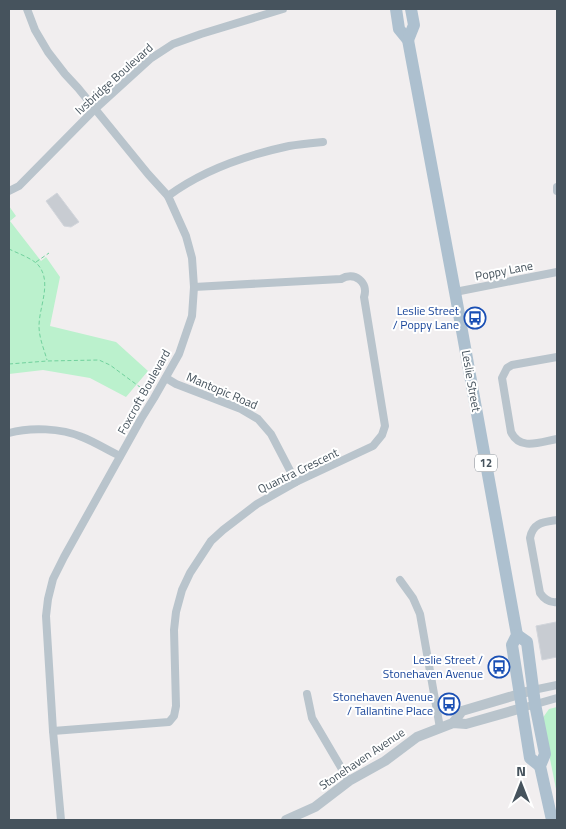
<svg xmlns="http://www.w3.org/2000/svg" width="566" height="829" viewBox="0 0 566 829" font-family="'Titillium Web',sans-serif">
	<style>
		.green { fill: #bbf1cd }
		.building { fill: #c8ccd2; stroke: #d2d5db }
		.lines { fill: none; stroke-linecap: round; stroke-linejoin: round }
		.path { stroke: #71d19d; stroke-width: 1; stroke-dasharray: 4 2.5; stroke-linecap: butt }
		.minor { stroke: #b9c4cc; stroke-width: 8 }
		.tertiary { stroke: #b9c4cc; stroke-width: 10 }
		.primary { stroke: #adc0cf; stroke-width: 12 }
		.labels { text-anchor: middle; stroke-width: 4; stroke-linejoin: round; paint-order: stroke }
		.shield { fill: #fff; stroke: #7e878e; stroke-width: 1 }
		.shield-label { font-size: 11px; font-weight: bold; fill: #46535d }
		.street-label { font-size: 12px; fill: #46535d; stroke: #fff }
		.transit-label { font-size: 12px; fill: #164399; stroke: #fff; text-anchor: end }
	</style>
	<rect width="100%" height="100%" fill="#f1eeef"/>
	<g class="green">
		<path d="M9,206l7,10 -6,5 31,40 5,-4 14,20 -10,49 66,16 32,29 -22,26 -36,-19 -47,-8 -34,4z"/>
		<path d="M557,707v87l-15,-75 7,-10z"/>
	</g>
	<g class="building">
		<path d="M57,193l22,29 -8,5 -7,-1 -18,-25z"/>
		<path d="M556,622l1,9v26l-15,3 -6,-34z"/>
	</g>
	<g class="lines">
		<g class="path">
			<path d="M9,249c8,4 25,10 30,17 13,17 0,41 0,60 0,12 5,23 8,34"/>
			<path d="M36,262l13,-9"/>
			<path d="M9,364l38,-3 52,-1 11,5 38,28"/>
		</g>
		<g class="minor">
			<path d="M27,9l8,21 13,22 17,22 13,14 70,86 20,22 18,40 6,22 2,29 -2,29 -13,38 -25,44 -13,21 -77,138 -11,22 -5,20 -2,17 7,115 8,89"/>
			<path d="M557,187v4"/>
			<path d="M9,191l10,-5 76,-77 55,-50 23,-15 28,-10 82,-25"/>
			<path d="M168,196c35,-26 79,-41 121,-50 11,-2 23,-3 34,-4"/>
			<path d="M455,292l102,-20"/>
			<path d="M557,357l-45,8 -5,3 -5,10 9,54c9,19 29,10 46,7"/>
			<path d="M166,378l10,6 65,25 17,10 13,15 25,48"/>
			<path d="M9,433c21,-6 52,-5 73,4 13,5 25,13 38,19"/>
			<path d="M557,520c-13,2 -24,2 -27,18l10,55c4,6 9,10 17,9"/>
			<path d="M400,580l13,18 7,16 20,114"/>
			<path d="M533,690l24,-5"/>
			<path d="M307,694l5,24 37,63"/>
			<path d="M522,708l35,-10"/>
			<path d="M53,731l116,-9 5,-6 2,-10 -2,-76 2,-18 6,-22 8,-17 21,-32 12,-11 34,-26 39,-22 77,-36 9,-11 3,-9 -21,-129c5,-15 -10,-26 -23,-18l-147,8"/>
		</g>
		<g class="tertiary">
			<path d="M453,723l9,-12 71,-21"/>
			<path d="M286,820l29,-13 34,-26 36,-20 32,-24 36,-14 13,1 56,-16"/>
		</g>
		<g class="primary">
			<path d="M396,9l3,20 9,11 47,252 62,343 -5,10 18,113 10,8"/>
			<path d="M408,40l6,-15 -3,-16"/>
			<path d="M517,635l10,7 8,62 10,50 -5,12 12,54"/>
		</g>
	</g>
	<defs>
		<g id="bus-ring" transform="scale(1.125)"><circle r="9.5" fill="#fff" stroke="#1a4fb4" stroke-width="1.5"/><path d="M-5-6H5V4H4V6H2V4H-2V6H-4V4H-5ZM-3.5-4V0h7V-4ZM-3.5 1.2v1.5H-2V1.2ZM2 1.2v1.5H3.5V1.2Z" fill="#1a4fb4"/></g>
	</defs>
	<g fill-rule="evenodd">
		<use href="#bus-ring" x="475" y="318"/>
		<use href="#bus-ring" x="499" y="667"/>
		<use href="#bus-ring" x="449" y="704"/>
	</g>
	<g class="labels">
		<rect class="shield" x="475" y="454.5" width="22" height="17" rx="4"/>
		<g class="shield-label">
			<text x="486" y="467">12</text>
		</g>
		<g class="street-label">
			<text transform="translate(114 79) rotate(-42)" y="4">Ivsbridge Boulevard</text>
			<text transform="translate(504 271) rotate(-11)" y="4">Poppy Lane</text>
			<text transform="translate(471 381) rotate(80)" y="4">Leslie Street</text>
			<text transform="translate(222 391) rotate(23)" y="4">Mantopic Road</text>
			<text transform="translate(144 392) rotate(-61)" y="4">Foxcroft Boulevard</text>
			<text transform="translate(298 471) rotate(-26)" y="4">Quantra Crescent</text>
			<text transform="translate(362 759) rotate(-34)" y="4">Stonehaven Avenue</text>
		</g>
		<g class="transit-label">
			<text x="459" y="315">Leslie Street<tspan x="459" dy="14">/ Poppy Lane</tspan></text>
			<text x="483" y="664">Leslie Street /<tspan x="483" dy="14">Stonehaven Avenue</tspan></text>
			<text x="433" y="701">Stonehaven Avenue<tspan x="433" dy="14">/ Tallantine Place</tspan></text>
		</g>
	</g>
	<rect width="566" height="829" fill="none" stroke="#46535d" stroke-width="20"/>
	<g transform="translate(521 784)" stroke="#ffffff" stroke-width="4" paint-order="stroke">
	<path d="M0-4L9 19L0 12L-9 19Z" fill="#46535d"/>
	<text y="-8" font-size="14" font-weight="bold" text-anchor="middle" fill="#46535d">N</text>
	</g>
</svg>
